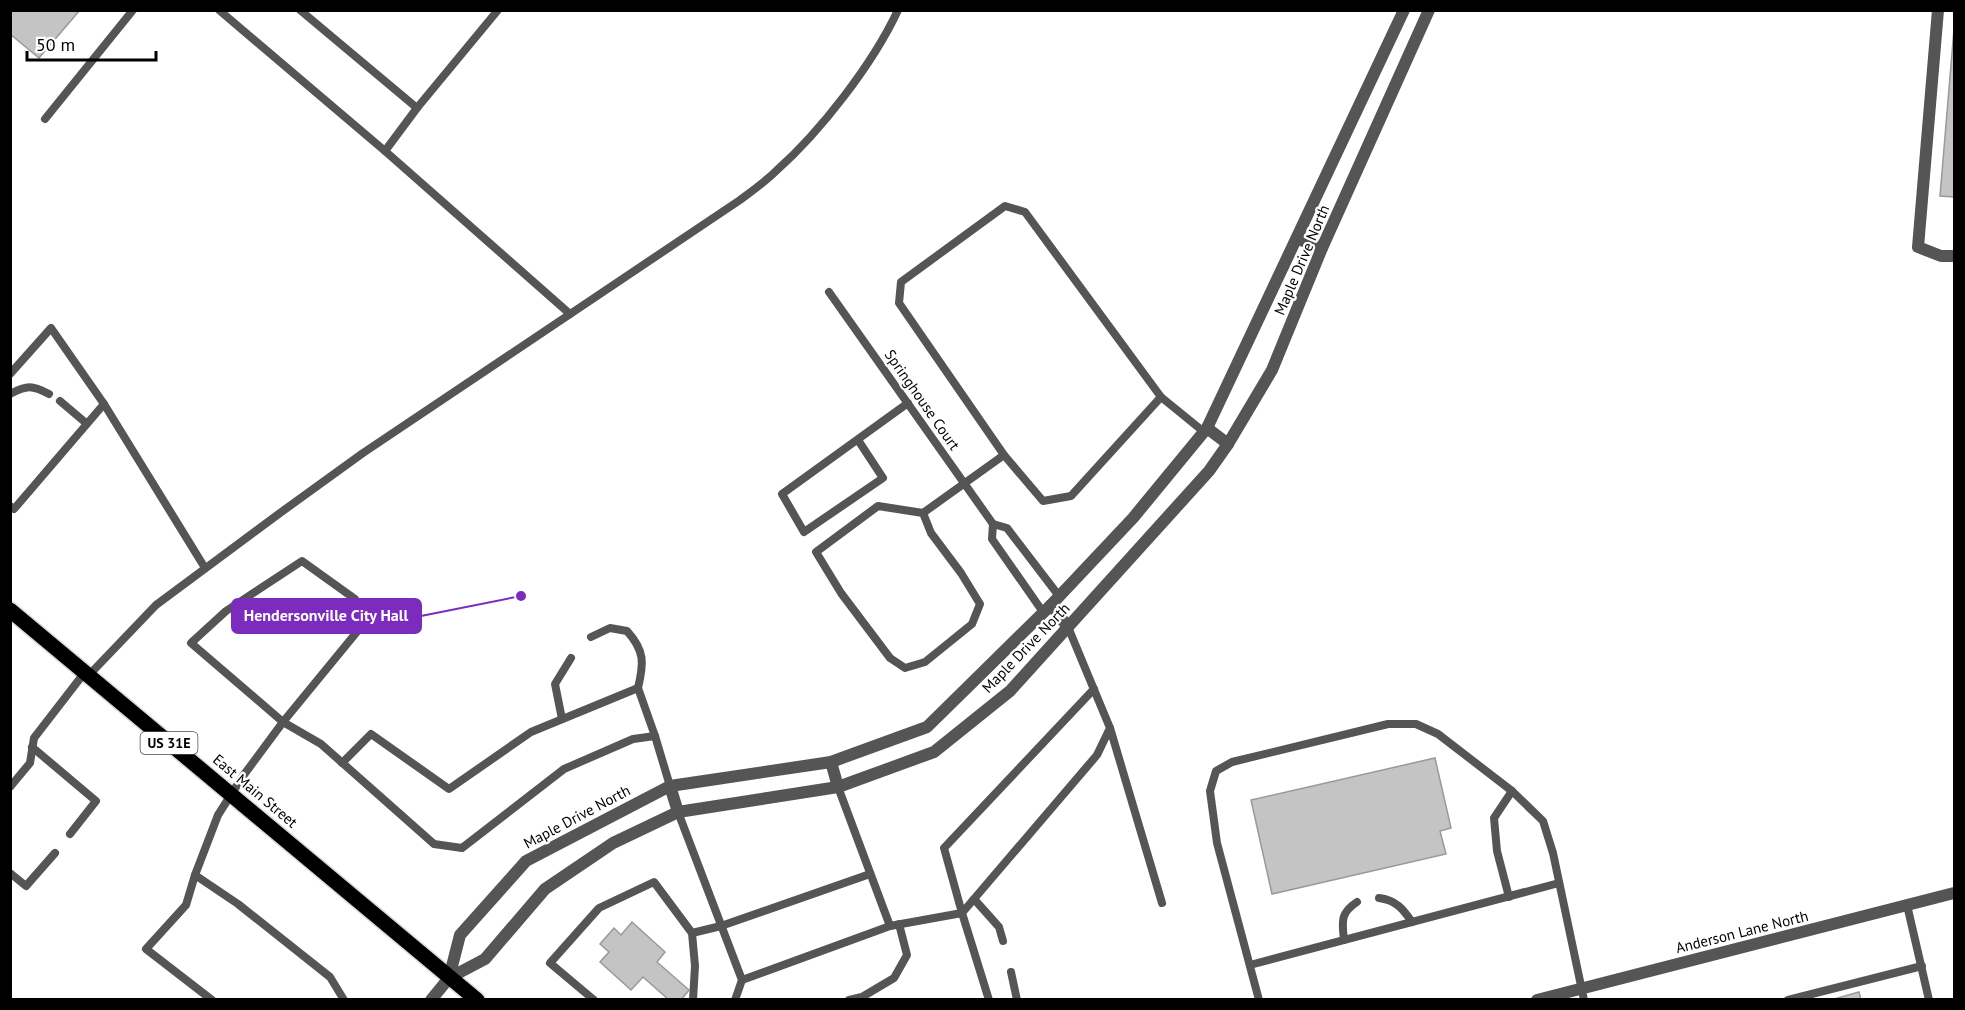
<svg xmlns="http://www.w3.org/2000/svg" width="1965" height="1010" viewBox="0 0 1965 1010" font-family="'PT Sans',sans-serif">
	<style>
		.building { fill: #c4c4c4; stroke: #999; stroke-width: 1.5 }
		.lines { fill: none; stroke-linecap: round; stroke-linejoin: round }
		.primary-casing { stroke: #dbdbdb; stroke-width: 18 }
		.service { stroke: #555; stroke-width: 8 }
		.minor { stroke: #555; stroke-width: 12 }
		.tertiary { stroke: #555; stroke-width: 12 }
		.primary { stroke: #000; stroke-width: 15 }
		.labels { text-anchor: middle; stroke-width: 4.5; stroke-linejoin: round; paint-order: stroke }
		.shield { fill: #fff; stroke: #4c4c4c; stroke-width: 1.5 }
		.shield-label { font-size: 14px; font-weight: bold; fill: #000 }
		.street-label { font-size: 15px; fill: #000; stroke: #fff }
		.leader { fill: none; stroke: #7b2cbf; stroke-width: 2 }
		.callout-dot { fill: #7b2cbf; stroke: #fff; stroke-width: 2 }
		.callout { fill: #7b2cbf; stroke: #7b2cbf; stroke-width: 2 }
		.callout-label { font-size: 16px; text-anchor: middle; font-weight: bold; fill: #fff }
	</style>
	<rect width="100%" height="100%" fill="#fff"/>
	<g class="building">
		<path d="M10,10h70l-41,48 -29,-24z"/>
		<path d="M1954,29v168l-14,-1z"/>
		<path d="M1435,758l16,70 -11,3 6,23 -174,40 -21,-94z"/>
		<path d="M632,922l33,30 -8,10 32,28 -8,10h-12l-26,-23 -12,13 -31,-28 9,-10 -9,-8 14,-16 7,7z"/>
		<path d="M1859,992l2,8h-30z"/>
	</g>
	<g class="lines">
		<g class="primary-casing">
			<path id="primary" d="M10,610l467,390"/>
		</g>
		<g class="service">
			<path d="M219,10l166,141 185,163"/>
			<path d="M300,10l117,98 81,-98"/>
			<path d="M45,119l88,-109"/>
			<path d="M385,151l32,-43"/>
			<path d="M829,292l164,232"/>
			<path d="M10,374l41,-46 53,76 101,164"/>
			<path d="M10,394c17,-9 22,-9 39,0"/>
			<path d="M60,401l26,22"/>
			<path d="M858,440l25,38 -79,54 -22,-38 126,-91"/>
			<path d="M1004,455l-105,-152 2,-21 104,-76 20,6 136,185"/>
			<path d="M10,506l4,3 90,-105"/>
			<path d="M923,513l8,20 30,40 19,31 -8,20 -47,38 -20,6 -15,-10 -49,-65 -25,-41 62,-46 45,7 81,-58 39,46 28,-5 90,-99 43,35"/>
			<path d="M302,561l53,38 10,23 -82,100 -92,-79 35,-32z"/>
			<path d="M1043,612l-51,-73 1,-15 14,4 52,68"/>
			<path d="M591,637l19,-9 17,3c18,20 17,32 11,57"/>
			<path d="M89,675l67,-70 124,-92 83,-60 377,-253c12,-9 25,-18 36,-29 44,-39 97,-107 122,-161"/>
			<path d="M562,719l-7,-35 16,-26"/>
			<path d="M1110,728l52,175"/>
			<path d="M32,747l64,54 -26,33"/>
			<path d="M342,763l29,-29 78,55 82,-57 107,-44 17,48"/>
			<path d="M10,787l20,-24 4,-25 51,-66"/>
			<path d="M838,787l52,139 72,-13 -18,-65 150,-159"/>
			<path d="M678,812l64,168 -7,20"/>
			<path d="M10,873l16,13 29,-33"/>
			<path d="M195,875l-9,30 -40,44 66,51"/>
			<path d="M1509,897l-12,-46 -3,-33 18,-27"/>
			<path d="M1379,898c17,2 24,11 33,24"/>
			<path d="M974,899l25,28 4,14"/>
			<path d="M1907,905l22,95"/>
			<path d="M692,933l29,-7 149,-52"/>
			<path d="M1344,940c-2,-18 -4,-27 13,-38"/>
			<path d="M1250,965l309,-82"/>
			<path d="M1011,972l6,28"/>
			<path d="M742,980l148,-54"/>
			<path d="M344,1000l-14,-23 -92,-73 -43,-29 23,-60 25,-39 40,-54 38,22 113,100 28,4 102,-79 69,-30 22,-3 15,50"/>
			<path d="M594,1000l-44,-37 49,-55 55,-26 38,51 3,33 -2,34"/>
			<path d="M849,1000l13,-3 32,-19 13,-23 -8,-31"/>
			<path d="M989,1000l-27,-87 135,-158 13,-27 -42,-101"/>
			<path d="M1259,1000l-42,-157 -7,-52 6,-20 16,-9 156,-38h28l22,10 74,57 31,30 10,32 31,147"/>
			<path d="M1788,1000l134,-34"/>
		</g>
		<g class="minor">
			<path d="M1938,10l-20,237 23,9h13"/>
			<path d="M431,1000l18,-22"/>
		</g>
		<g class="tertiary">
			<path d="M1298,239l24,9"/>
			<path d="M1207,428l21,16"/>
			<path d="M1051,605l17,22"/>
			<path d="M831,762l7,25"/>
			<path d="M670,786l8,26"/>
			<path d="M449,978l36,-19 60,-70 68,-46 65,-31 160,-25 96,-35 76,-61 199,-220 19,-27 44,-74 50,-122 107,-238"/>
			<path d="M449,978l11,-43 66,-74 144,-75 161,-24 96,-35 124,-122 82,-87 74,-90 197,-418"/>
			<path d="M1537,1000l417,-107"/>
		</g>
		<use href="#primary" class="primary"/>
	</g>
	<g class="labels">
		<rect class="shield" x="140.5" y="732" width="57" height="22" rx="4.5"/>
		<g class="shield-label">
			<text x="169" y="748">US 31E</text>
		</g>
		<g class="street-label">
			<text transform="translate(1302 260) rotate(-67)" y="5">Maple Drive North</text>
			<text transform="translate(922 400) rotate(55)" y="5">Springhouse Court</text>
			<text transform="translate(1026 648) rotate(-46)" y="5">Maple Drive North</text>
			<text transform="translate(255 791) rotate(40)" y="5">East Main Street</text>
			<text transform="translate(577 817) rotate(-28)" y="5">Maple Drive North</text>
			<text transform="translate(1742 932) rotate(-14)" y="5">Anderson Lane North</text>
		</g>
	</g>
	<path class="leader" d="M521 596L421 616"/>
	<circle class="callout-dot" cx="521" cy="596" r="6"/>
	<rect class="callout" x="232" y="599" width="189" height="34" rx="6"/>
	<g class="callout-label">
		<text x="326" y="621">Hendersonville City Hall</text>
	</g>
	<rect width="1965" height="1010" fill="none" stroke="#000000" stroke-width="24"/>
	<path d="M27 51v9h129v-9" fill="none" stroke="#000000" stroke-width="3"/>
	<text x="36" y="51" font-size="18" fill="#000000" stroke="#ffffff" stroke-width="4.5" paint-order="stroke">50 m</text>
</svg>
